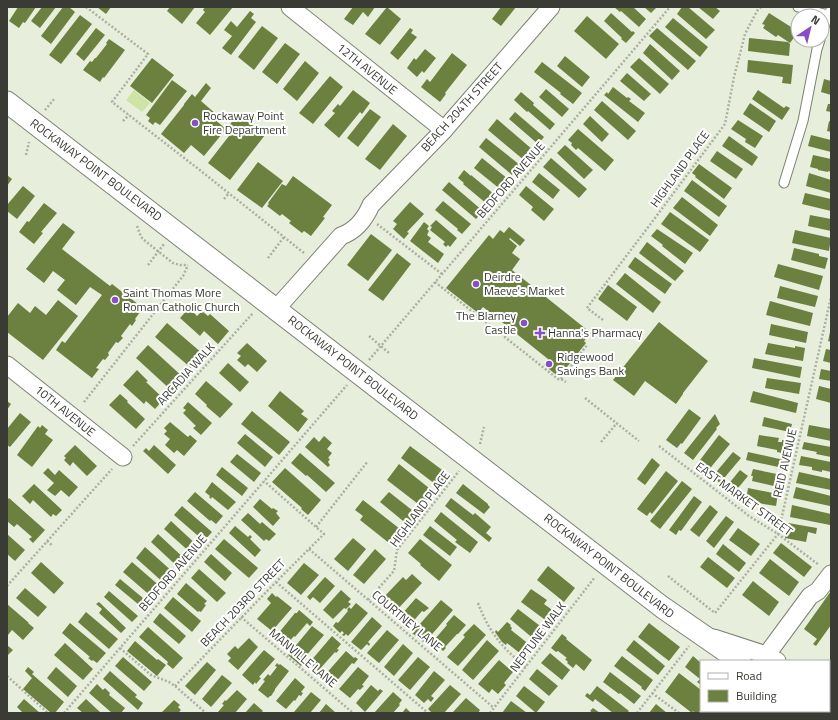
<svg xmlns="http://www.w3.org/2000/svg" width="838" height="720" viewBox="0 0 838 720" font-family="'Titillium Web',sans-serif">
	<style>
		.green { fill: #cde4a5 }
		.building { fill: #6c8140 }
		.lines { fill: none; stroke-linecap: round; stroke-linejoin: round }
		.service-casing { stroke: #7c8272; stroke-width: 11 }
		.minor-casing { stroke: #7c8272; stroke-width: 19 }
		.tertiary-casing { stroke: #7c8272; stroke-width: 23 }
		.path { stroke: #abb0a2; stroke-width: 2.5; stroke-dasharray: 2 2; stroke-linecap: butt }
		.service { stroke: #fff; stroke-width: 9 }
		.minor { stroke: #fff; stroke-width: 17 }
		.tertiary { stroke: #fff; stroke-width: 21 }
		.poi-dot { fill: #8a4ec4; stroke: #fff; stroke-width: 1.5 }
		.labels { text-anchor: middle; stroke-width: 4; stroke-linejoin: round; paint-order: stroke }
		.street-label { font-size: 12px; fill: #393b34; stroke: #fff }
		.poi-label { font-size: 12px; fill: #393b34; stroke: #fff; text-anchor: start }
	</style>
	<rect width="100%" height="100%" fill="#e7eedc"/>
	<path class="green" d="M134,90l16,13 -8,9 -16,-12z"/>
	<g class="building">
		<path d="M18,7h18l-11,16 -2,-1 -4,6 -10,-7z"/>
		<path d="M42,7h14l-16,21 -9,-7z"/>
		<path d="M63,7h6l6,5 -24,32 -10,-8z"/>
		<path d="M97,7h14l-5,7z"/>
		<path d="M170,7h25l-13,17 -15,-13z"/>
		<path d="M205,7h28l-23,28 -14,-12 9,-11 -2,-2z"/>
		<path d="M353,7h22l-7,10 -5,-5 -10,13 -9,-6z"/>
		<path d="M387,7l14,12 -21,26 -15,-11z"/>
		<path d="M501,7h15l-15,19 -9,-7z"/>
		<path d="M614,7h19l13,12 -7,8 -18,-16 -1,1z"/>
		<path d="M644,7h13l-6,6z"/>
		<path d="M682,7h6l27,23 -9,9 -29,-25z"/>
		<path d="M698,7h17l5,4 -7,8z"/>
		<path d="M250,11l4,3 -3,4 5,4 -25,33 -9,-7 10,-12 -8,-6 7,-9 6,6z"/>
		<path d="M611,13l21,19 1,-1 2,2 -9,10 -5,-4 1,-1 -18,-17z"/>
		<path d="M769,13l22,14v-2l7,4v3l-8,11 -12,-8 -2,2 -13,-9 2,-3 -3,-1z"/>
		<path d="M80,15l12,9 -31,40 -12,-9z"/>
		<path d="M587,16l32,28 -13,15 -32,-28z"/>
		<path d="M673,18l35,29 -8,10 -35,-30z"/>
		<path d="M262,26l16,12 -24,32 -16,-13z"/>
		<path d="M96,28l9,7 -21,26 -8,-7z"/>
		<path d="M410,28l3,2 -2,3 6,4 -19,23 -8,-7z"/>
		<path d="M657,28l39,33 -8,9 -39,-34z"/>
		<path d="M749,38l39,4 2,2 -1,12 -41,-5z"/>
		<path d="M109,39l16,11 -21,28 -1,-1 -3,5 -17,-12 7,-9 2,1 3,-4h1l11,-14 -1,-1z"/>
		<path d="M285,43l15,11 -23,30 -15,-12z"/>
		<path d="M650,44l30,27 -8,9 -29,-27z"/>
		<path d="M425,49l11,9 -12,15 -2,-2 -5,6 -10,-9 7,-10 2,2z"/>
		<path d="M452,53l15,12 -22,28 1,1 -6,8 -19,-15 6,-8 3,3z"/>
		<path d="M565,56l25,21 -8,10 -25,-21z"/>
		<path d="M152,58l22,17 -22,28 -22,-17z"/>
		<path d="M639,58l30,26 -9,10 -30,-27z"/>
		<path d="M748,60l45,5 -2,19 -9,-1 1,-6 -36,-5z"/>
		<path d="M305,61l14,12 -22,28 -14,-12z"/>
		<path d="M542,62l40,31 -9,11 -13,-10 1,-1 -27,-21z"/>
		<path d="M627,73l24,21 -7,7 -24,-20z"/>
		<path d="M330,76l13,11 -30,37 -14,-11z"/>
		<path d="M824,79l7,2v14l-10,-3z"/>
		<path d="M172,80l15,11 -27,34 -5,-3 -2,3 -5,-4 2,-3 -4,-3z"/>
		<path d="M206,83l5,5 -10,13 15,13 -3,4 13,11 -22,27 -13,-11 -7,8 -23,-19 23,-29v-1l8,-10 3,3z"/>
		<path d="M613,87l14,11 1,-1 3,2 -2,2 16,12 -7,9 -34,-27 3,-3 1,2z"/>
		<path d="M546,89l23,20 -7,8 -23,-20z"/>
		<path d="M353,90l17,13 -8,11 -2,-2 -21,26 -15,-13 11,-12 -3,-2 6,-7 2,2z"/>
		<path d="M758,90l26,18 2,-2 4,2 -8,12 -30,-21z"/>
		<path d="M521,92l13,11 -1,2 22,19 -5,6 -22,-19 -1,1 -13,-12z"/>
		<path d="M602,101l34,30 -8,9 -34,-30z"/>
		<path d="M750,103l26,18 -7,11 -26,-18z"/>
		<path d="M828,104h3v8l-5,-1z"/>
		<path d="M370,109l11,8 -23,30 -11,-9z"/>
		<path d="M515,112l29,25 -6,7 -29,-25z"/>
		<path d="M238,114l27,21 -35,45 -22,-17 21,-27 -5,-4z"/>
		<path d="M590,116l19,18 -7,8 -19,-18z"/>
		<path d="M497,119l36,31 -8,11 -37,-31z"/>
		<path d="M738,120l25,16 -8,12 -10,-6 1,-3 -15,-10z"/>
		<path d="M829,121l2,1v10l-4,-1z"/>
		<path d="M393,124l14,12 -27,34 -15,-11z"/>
		<path d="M578,129l36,31 -9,11 -27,-23 -2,2 -5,-5 1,-2 -4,-3z"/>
		<path d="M811,135l20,5v12l-23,-6z"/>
		<path d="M729,136l29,21 -6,9 -30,-20z"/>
		<path d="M486,138l34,27 -8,10 -33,-28z"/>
		<path d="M565,145l28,25 -9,9 -27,-26z"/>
		<path d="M717,151l26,18 -7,10 -26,-18z"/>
		<path d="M813,155l18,4v13l-3,-1v1l-10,-2v-1l-8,-2z"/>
		<path d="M482,158l26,21 -8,10 -26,-21z"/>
		<path d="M551,158l36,31 -8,9 -36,-31z"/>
		<path d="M258,162l25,19 -21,27 -25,-18z"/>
		<path d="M699,164l33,24 -8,11 -29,-22 1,-1 -4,-3z"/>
		<path d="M464,170l7,6v-1l24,20 -8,9 -24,-20 1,-1 -6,-5z"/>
		<path d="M539,173l21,17 -7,9 -21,-17z"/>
		<path d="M809,173l22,7v13l-25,-7z"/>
		<path d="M7,175l5,4 -5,7z"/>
		<path d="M293,176l39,29 -9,12 2,1 -14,18 -7,-5 -2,2 -13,-10 2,-2 -9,-7 -2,2 -13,-10 2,-2 -1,-1 14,-19 4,2z"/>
		<path d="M692,180l35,26 -8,11 -35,-26z"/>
		<path d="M449,182l34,29 -7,8 -34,-29z"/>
		<path d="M23,186l12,10 -18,23 -10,-8v-6z"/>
		<path d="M526,186l28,23 -10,12 -13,-11 2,-3 -14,-12z"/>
		<path d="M805,193l26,6v12l-29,-7z"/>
		<path d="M682,197l36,28 -8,11 -37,-28z"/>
		<path d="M443,201l28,23 -9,10 -5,-4 1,-1 -23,-19z"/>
		<path d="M410,202l14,12 -17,18 2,1 -5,6 -11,-10 4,-5 -4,-3z"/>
		<path d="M44,203l13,10 -16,19 2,1 -9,11 -15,-12 8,-11 2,1z"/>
		<path d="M670,212l39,28 -9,12 -39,-28z"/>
		<path d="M810,215l21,4v12l-23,-5z"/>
		<path d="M436,220l21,18 -7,9 -2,-2 -2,2 -3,-3 2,-2 -15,-12 2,-3 -2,-1z"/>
		<path d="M424,222l5,4 -2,3 2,2 -2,4 4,3 -3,4 16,12 -6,9 -28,-22z"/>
		<path d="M63,223l12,9 -13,17 48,37 2,-2 31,24 -8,11 1,1 -4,6 -2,-2 -9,12 2,2 -5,5 -2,-1 -8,11 1,2 -4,5 -2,-1 -7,9 3,1 -7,9 -36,-28 6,-9 3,2 37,-48 -12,-8 -14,18 -19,-15 8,-10 -12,-9 -9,12 -18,-14z"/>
		<path d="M509,227l16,13 -5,6 -10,-8 -1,1 8,7 -5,7 8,6 -8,11 79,63 -7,8 2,2 -27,34 -15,-12 4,-6 -65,-52 -5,6 -32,-25 43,-53 4,4 7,-9 4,3z"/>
		<path d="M657,229l36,24 -8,11 -23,-18 1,-1 -12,-9z"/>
		<path d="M795,230l36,8 -2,13 -37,-8z"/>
		<path d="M371,234l21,16 -24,31 -21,-16z"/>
		<path d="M647,242l37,29 -9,10 -36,-28z"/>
		<path d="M794,248l25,6v2l9,2 -3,11 -34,-9z"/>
		<path d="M397,253l14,11 -28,37 -15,-11z"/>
		<path d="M635,257l37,27 -7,10 -37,-27z"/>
		<path d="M778,264l45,12 -4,14 -45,-13z"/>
		<path d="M625,273l36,29 -8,11 -37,-29z"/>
		<path d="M608,285l29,22 -10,14 -29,-22z"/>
		<path d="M780,286l38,10 -3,11 -38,-9z"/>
		<path d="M58,300l20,16 -35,44 -36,-28v-15l11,-14 12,10 5,-7 11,9z"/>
		<path d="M770,301l43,12 -3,13 -44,-11z"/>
		<path d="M189,308l8,8 5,-5 6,5 2,-2 19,17 -11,13 -14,-13 -4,5 -20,-18z"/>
		<path d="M659,322l49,39 -25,32v1l-7,10 -31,-23 -11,15 -21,-16z"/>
		<path d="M167,323l36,31 -12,14 -36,-31z"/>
		<path d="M771,324l37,8 -2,11 -37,-8z"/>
		<path d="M830,332h1v10l-3,-1z"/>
		<path d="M247,343l20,18 -10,11 -9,-8 -3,3 -8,-7 4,-4 -4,-3z"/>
		<path d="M768,343l27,5v-2l10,2 -2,13 -38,-7z"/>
		<path d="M148,345l36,33 -12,13 -36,-33z"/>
		<path d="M826,349l5,1v13l-8,-2z"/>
		<path d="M754,358l48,9 -2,11 -48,-10z"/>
		<path d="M228,363l21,19 -9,10 -21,-19z"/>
		<path d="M821,369l10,2v10l-12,-2z"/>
		<path d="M137,370l11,11 -2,1 18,17 -9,10 -9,-8 -2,3 -21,-19z"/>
		<path d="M767,378l34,5 -2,11 -34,-6z"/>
		<path d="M206,381l27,23 -13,14 -14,-12 1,-1 -12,-11z"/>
		<path d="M819,386l12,3v14l-15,-4z"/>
		<path d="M280,391l24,20 -3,3 7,5 -10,13 -30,-26z"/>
		<path d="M753,391l45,12 -2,10 -46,-11z"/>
		<path d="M120,394l8,7 -1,1 18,17 -9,10 -27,-24z"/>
		<path d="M7,401l4,3 -4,6z"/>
		<path d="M188,402l24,21 -11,12 -8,-7 3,-2 -13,-13 3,-3 -3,-2z"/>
		<path d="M689,409l12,9 -19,26 -1,-1 -4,5 -11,-8z"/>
		<path d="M252,411l38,31 -11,13 -38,-31z"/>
		<path d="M20,413l11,9 -21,25 -3,-2v-16z"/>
		<path d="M715,414l5,10 -4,4 1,1 -24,31 -9,-7z"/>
		<path d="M764,417l28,7 -2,8 -28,-6z"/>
		<path d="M170,422l18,15 2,-2 7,6 -13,15 -7,-6 -3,3 -9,-8 5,-6 -6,-5 3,-3 -3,-3z"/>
		<path d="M42,425l6,5 -3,4 8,6 -21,27 -15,-12 21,-29 2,2z"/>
		<path d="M809,425l22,4v12l-24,-5z"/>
		<path d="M245,434l28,23 -8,10 -28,-24z"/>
		<path d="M719,435l11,9 -23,28 -10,-8z"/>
		<path d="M759,435l20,3 -1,4h4v-2l7,1 -2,13 -10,-2v-2l-20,-4z"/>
		<path d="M324,436l8,7 -5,6 5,4 -4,5 2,1 -2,3 2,3 -2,2 -23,-20 9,-10 5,5z"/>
		<path d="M804,442l27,5v10l-15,-3 1,-2 -15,-3z"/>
		<path d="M75,445l22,21 -10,10 -14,-14 -3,4 -6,-6 2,-2 -2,-2z"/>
		<path d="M154,445l22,20 -8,9 -25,-23 3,-3 3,3z"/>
		<path d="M410,446l39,29 -10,12 -38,-29z"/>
		<path d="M733,452l8,6 -21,25 -8,-6z"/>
		<path d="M748,452l36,8 -1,8 -37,-8z"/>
		<path d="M300,453l35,30 -9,9 -19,-17 -1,1 -15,-13z"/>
		<path d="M237,454l24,19 -7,9 -24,-20z"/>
		<path d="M801,456l30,6v10l-9,-2v2l-10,-2v-3l-13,-2z"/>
		<path d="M652,458l8,7 -15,20 -8,-6z"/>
		<path d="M399,464l35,28 -12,15 -35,-27z"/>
		<path d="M222,467l26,21 -6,8 -26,-21z"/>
		<path d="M48,468l7,7 4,-5 19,17 -9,10 -8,-7 -6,6 -8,-6 7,-7 -11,-10z"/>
		<path d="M285,468l36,32 -13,15 -7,-6 1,-1 -30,-26z"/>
		<path d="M753,469l24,5v-1l4,1 -3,13 -26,-6 1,-5h-2z"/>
		<path d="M740,470l8,6 -14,17 -8,-6z"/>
		<path d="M666,471l12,10 -26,33 -2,-2 -3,4 -10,-7z"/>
		<path d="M799,472l32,7v11l-35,-7z"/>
		<path d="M682,481l10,8 -32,40 -10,-8z"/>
		<path d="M212,482l24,20 -8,8 -16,-13 -1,2 -2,-2 1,-1 -5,-4z"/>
		<path d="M34,484l28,26 -6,6 -3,-2 -2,3 -18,-17 -3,4 -8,-8z"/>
		<path d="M463,484l25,20v1l2,2 -6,7 -28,-21z"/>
		<path d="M796,487l35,9 -1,10 -37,-8z"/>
		<path d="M748,488l30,6 -2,12 -30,-5z"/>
		<path d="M195,492l28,24 -7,8 -5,-4 -1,1 -23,-20z"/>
		<path d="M389,492l28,22 -9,11 -28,-23z"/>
		<path d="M694,496l8,6 -21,29 -2,-1 -3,5 -7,-5z"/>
		<path d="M9,498l36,32 -12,13 -4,-4 3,-2 -15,-13 -3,3 -7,-6v-21z"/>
		<path d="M451,498l22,17 2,-2 16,14 -5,6 6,5 -3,4 -44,-36z"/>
		<path d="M260,499l12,10 1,-1 5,3 -2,2 4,5 -7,8 -20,-19z"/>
		<path d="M363,500l37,29 -11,14 -29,-23 3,-4 -8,-6z"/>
		<path d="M710,505l8,7 -19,25 -9,-7z"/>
		<path d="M792,505l39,9 -1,11 -40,-8z"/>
		<path d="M182,506l30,26 -8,9 -30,-26z"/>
		<path d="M441,512l37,30 -8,11 -15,-11 2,-2 -23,-19z"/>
		<path d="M248,513l12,11 2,-2 14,12 -7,7 -3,-2 -2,2 -23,-21z"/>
		<path d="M726,516l8,6 -20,26 -8,-7z"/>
		<path d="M171,521l28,26 -7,7 -28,-25z"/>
		<path d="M788,523l29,5 -1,6 -8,-2 -2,10 -21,-4z"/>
		<path d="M235,526l13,11 2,-2 2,2 -2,2 11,11 -6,7 -26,-24z"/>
		<path d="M430,526l27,21 -7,9 -27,-21z"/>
		<path d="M738,528l22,16 -9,12 -22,-16z"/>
		<path d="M7,534l18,16 -10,11 -8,-7z"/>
		<path d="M158,534l28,26 -7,8 -28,-26z"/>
		<path d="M353,538l13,11 -18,22 -14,-12z"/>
		<path d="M224,539l34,29 -9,10 -34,-29z"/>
		<path d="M420,539l32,26 -13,16 -19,-16 1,-1 -13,-11z"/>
		<path d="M781,543l31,24 -8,10 -31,-24z"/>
		<path d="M723,544l23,19 -7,9 -23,-18z"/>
		<path d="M145,547l29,26 -9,11 -29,-26z"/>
		<path d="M375,549l11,10 -22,25 -11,-9z"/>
		<path d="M211,554l21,19 -7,8 -21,-19z"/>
		<path d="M708,557l27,21 -8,10 -27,-21z"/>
		<path d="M770,559l29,23 -10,14 -30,-23z"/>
		<path d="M41,562l23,21 -10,11 -23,-21z"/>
		<path d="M132,562l30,26 -9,10 -30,-26z"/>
		<path d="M304,563l15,12 -18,20 -14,-12z"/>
		<path d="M548,566l27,22 -11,14 -27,-22z"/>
		<path d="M199,569l27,24 -9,9 -26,-24z"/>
		<path d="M412,574l10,9 -27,29 -13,-13 21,-22 3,3z"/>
		<path d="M325,577l10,9 -15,17 -7,-6 -3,3 -3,-3z"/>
		<path d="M120,579l29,24 -5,6 -29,-24z"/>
		<path d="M753,581l26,21 -10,14 -27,-21z"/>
		<path d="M186,583l21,18 -3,3 2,1 -5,7 -2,-1 -1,1 -21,-18z"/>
		<path d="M25,588l22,19 -9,10 -22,-19z"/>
		<path d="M531,589l16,11 -3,4 11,8 -7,10 -27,-20z"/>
		<path d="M341,590l10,9 -3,3 3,2 -5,5 -2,-1 -11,11 -10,-9z"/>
		<path d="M109,591l29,25 -6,6 -28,-25z"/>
		<path d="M831,591v34l-15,21 -3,-2 4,-5 -13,-10z"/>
		<path d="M272,593l4,4 1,-1 15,12 -20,23 -15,-12 14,-16 -4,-4z"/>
		<path d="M173,597l28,24 -9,11 -28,-24z"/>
		<path d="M416,598l13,10 -5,4 -2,-1 -11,13 -10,-9z"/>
		<path d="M441,600l12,10 -26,30 -1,-1 -3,3 -11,-9z"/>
		<path d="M99,602l27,26 -5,5 -22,-20 3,-4 -6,-5z"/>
		<path d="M356,603l12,10 -20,23 -2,-2 -2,2 -2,-1 2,-2 -2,-2 -2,2 -7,-7 3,-4 2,1 10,-12 -1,-1 2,-3 2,2z"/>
		<path d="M7,604l7,6 15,13h-1l6,5 -11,12 -11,-10 -4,5 -1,-1z"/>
		<path d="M518,609l26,20 -9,11 -25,-21z"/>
		<path d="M299,610l14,12 -3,4 -3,-3 -12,14 -1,-1 -7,8 -10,-9 18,-22h2z"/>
		<path d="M86,612l32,27 -9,10 -31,-27z"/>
		<path d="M160,613l26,23 -7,8 -26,-22z"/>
		<path d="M454,615l12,10 -8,9h-1l-12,13 1,1 -3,3 -11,-10 3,-3v1l12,-14 -1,-1z"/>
		<path d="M372,617l10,9 -14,16 2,2 -1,2 -2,-2 -6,6 -10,-8z"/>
		<path d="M507,622l4,3 -1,1 2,2 -1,2 19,15 -8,10 -15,-12 -1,2 -4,-3 -7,-10 1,-2 2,2z"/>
		<path d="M70,623l36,30 -9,10 -4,-3 -1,1 -4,-3 2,-1 -28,-24z"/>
		<path d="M649,623l31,24 -11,14 -31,-24z"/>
		<path d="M474,624l12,11 -28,31 -11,-9 18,-20 -2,-2z"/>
		<path d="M312,626l12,9 -19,22 2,1 -6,8 -13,-11z"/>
		<path d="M148,627l35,31 -10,11 -6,-5 1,-2 -29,-25z"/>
		<path d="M387,630l12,10 -20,23 -12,-10z"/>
		<path d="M562,634l5,4 -1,1 26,21 -8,11 -8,-7 -3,4 -6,-5 1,-1 -3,-3 2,-1 -9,-7 -2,1 -5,-4z"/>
		<path d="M332,636l9,8 -4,5 2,1 -3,3 -1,-1 -17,19 -9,-8z"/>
		<path d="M249,638l9,9 -20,23 -10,-9 3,-3 -4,-4 8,-8 3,3z"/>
		<path d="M487,640l12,11 -26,29 -11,-10z"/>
		<path d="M634,640l31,26 -7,9 -32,-25z"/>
		<path d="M135,641l22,19 1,-1 8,6 -9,11 -30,-25z"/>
		<path d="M65,643l28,26 -10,11 -29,-25z"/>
		<path d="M403,644l10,9 -19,23 -10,-9z"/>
		<path d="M7,645l6,5 -6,6z"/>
		<path d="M264,650l11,9 -16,18 2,1 -5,6 -1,-2 -2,3 -11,-10z"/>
		<path d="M346,651l8,7 1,-1 3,2 -4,5 -2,-1 -18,21 -10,-8z"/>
		<path d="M550,653l20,17 -8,10 -21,-17z"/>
		<path d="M622,656l31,24 -8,11 -4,-3 1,-1 -28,-21z"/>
		<path d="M693,656l8,7v22l-4,-3 3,-3 -15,-12z"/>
		<path d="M123,657l29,25 -8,9 -29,-25z"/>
		<path d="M418,657l12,10 -20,23 -12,-10z"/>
		<path d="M499,660l14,12 -9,11 2,2 -8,9 -6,-5 -3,4 -11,-9z"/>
		<path d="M207,662l9,8 -21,25 -10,-9z"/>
		<path d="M277,663l2,2 1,-1 9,7 -14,18v1l-4,6h-1l-2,2 -10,-8 7,-9 -2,-1 5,-6 2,2 7,-9 -2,-1z"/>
		<path d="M28,667l6,5 -2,2 32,28 -9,11h-4l-28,-24 9,-11 -7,-7z"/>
		<path d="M56,667l21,19 -9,11 -21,-19z"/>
		<path d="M358,667l11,9 -7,9 2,1 -4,4 -2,-1 -8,9 -11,-9z"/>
		<path d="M537,669l21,17 -9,10 -20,-17z"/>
		<path d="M110,671l27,24 -2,2 8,6 -5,7 -35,-31z"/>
		<path d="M434,671l11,9 -14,16 3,2 -3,4 -3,-3 -4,4 -9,-8z"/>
		<path d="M610,672l31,24 -7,8 -14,-11 -1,1 -16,-12z"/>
		<path d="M679,673l22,17v19l-2,3 -4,1 -2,-2 -1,2 -27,-21z"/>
		<path d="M222,675l10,8 -21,24 -9,-8z"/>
		<path d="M295,678l10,9 -4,5 2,1 -2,3 -2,-1 -4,6 -1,-1 -8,9 -10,-8z"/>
		<path d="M97,684l6,6 2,-2 5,5 -1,2 16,13 -4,5h-9l-23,-20z"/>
		<path d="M371,685l7,6 2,-2 3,2 -18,21 -9,-9z"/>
		<path d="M450,685l11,9 -17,19h-12l-4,-4z"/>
		<path d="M524,686l21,16 -9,11 -20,-17z"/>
		<path d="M597,686l32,25 -2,2h-14l-18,-14 -2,3 -8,-6 2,-3 3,2z"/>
		<path d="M237,690l10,9 -12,14h-16l-1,-1 6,-7 -2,-1 3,-4 1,1z"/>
		<path d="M311,692l10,8 -11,13h-14l-2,-1z"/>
		<path d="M393,692l9,8 -3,4 1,1 -7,8h-19z"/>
		<path d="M466,698l14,12 -2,3h-26z"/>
		<path d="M24,699l16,14h-17l-6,-6z"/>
		<path d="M86,699l15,14h-18l-6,-5z"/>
		<path d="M174,700l6,5 -2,2 3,3 -3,3h-17z"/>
		<path d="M511,701l16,12h-25z"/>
		<path d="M254,703l9,8 -2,2h-16z"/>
		<path d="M326,704l10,9h-17z"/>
		<path d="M656,704l11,9h-18z"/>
		<path d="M406,708l5,5h-9z"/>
		<path d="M593,708l7,5h-7l-3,-2z"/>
	</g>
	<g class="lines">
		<g class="service-casing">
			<g id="service">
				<path d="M798,7l30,8"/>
				<path d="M822,33l6,-18 3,-5"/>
				<path d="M784,183l19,-62 14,-72 3,-9"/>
			</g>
		</g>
		<g class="minor-casing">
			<g id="minor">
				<path d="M290,7l154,123"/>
				<path d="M276,309l65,-73c14,-5 24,-17 30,-31l73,-75 107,-123"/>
				<path d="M7,365l116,92"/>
				<path d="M714,638l52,17 11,6"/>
				<path d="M762,661l48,-65 8,-5 13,-17"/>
				<path d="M829,696l2,1"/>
				<path d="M746,711v2"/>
				<path d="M720,713l1,-2"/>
			</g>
		</g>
		<g class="tertiary-casing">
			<g id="tertiary">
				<path d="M7,102l655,505 78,54"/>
				<path d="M800,711l3,2"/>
				<path d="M819,711l3,2"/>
			</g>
		</g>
		<g class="path">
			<path d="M86,7l62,47 -36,48 89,69 103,82"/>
			<path d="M45,110l10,-12"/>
			<path d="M123,121l6,-6"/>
			<path d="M26,155l3,-13"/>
			<path d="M224,199l5,-6"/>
			<path d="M377,224l65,50"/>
			<path d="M137,226l4,11 3,3 29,23 7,2h8"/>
			<path d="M268,258l16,-21"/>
			<path d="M148,265l16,-21"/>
			<path d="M435,282l123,97h3l5,3"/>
			<path d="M603,320l-16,-12 68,-90 70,-94 9,-47 11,-43 12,-23 4,-4"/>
			<path d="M369,336l20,17"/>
			<path d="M369,360c100,-118 201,-235 301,-353"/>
			<path d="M561,379l26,-34"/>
			<path d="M585,398l54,43"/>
			<path d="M84,402l99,-126 5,-11"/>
			<path d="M601,442l16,-19"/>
			<path d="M480,444l4,-17"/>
			<path d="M133,446l120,-133"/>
			<path d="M659,446l90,70 29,18 41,31"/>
			<path d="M316,527l52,-66"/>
			<path d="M47,541l6,5"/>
			<path d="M309,549l185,159"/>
			<path d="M668,576l47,37 63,-79 53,-237"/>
			<path d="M276,582l152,131"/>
			<path d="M7,586l105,-117"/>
			<path d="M368,600l26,-29 3,-21 62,-79"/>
			<path d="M478,603c11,29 24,45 48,64"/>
			<path d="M241,617l112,96"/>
			<path d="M120,648l31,27 18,7 6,4 31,27"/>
			<path d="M7,676l41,37"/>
			<path d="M175,686l101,-104 48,-48 -60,-53"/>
			<path d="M652,693l27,20"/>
			<path d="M64,713l283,-328"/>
			<path d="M490,713l105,-136"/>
			<path d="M637,713l52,-67"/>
		</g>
		<use href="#service" class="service"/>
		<use href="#minor" class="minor"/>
		<use href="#tertiary" class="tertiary"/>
	</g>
	<g class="poi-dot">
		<circle cx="195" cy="123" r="4"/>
		<circle cx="476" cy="284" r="4"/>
		<circle cx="115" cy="300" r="4"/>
		<circle cx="524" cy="323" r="4"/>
		<path d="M538 327h4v4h4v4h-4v4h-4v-4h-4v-4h4z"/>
		<circle cx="549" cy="364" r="4"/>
	</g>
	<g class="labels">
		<g class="street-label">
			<text transform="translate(367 69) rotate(39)" y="4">12TH AVENUE</text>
			<text transform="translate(462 107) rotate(-48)" y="4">BEACH 204TH STREET</text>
			<text transform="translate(680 169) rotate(-54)" y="4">HIGHLAND PLACE</text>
			<text transform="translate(96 170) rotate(37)" y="4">ROCKAWAY POINT BOULEVARD</text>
			<text transform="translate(511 180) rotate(-49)" y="4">BEDFORD AVENUE</text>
			<text transform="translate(353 368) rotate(38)" y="4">ROCKAWAY POINT BOULEVARD</text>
			<text transform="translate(186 374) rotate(-48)" y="4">ARCADIA WALK</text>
			<text transform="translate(65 411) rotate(39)" y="4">10TH AVENUE</text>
			<text transform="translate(785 463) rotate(-77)" y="4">REID AVENUE</text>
			<text transform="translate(744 499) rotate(36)" y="4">EAST MARKET STREET</text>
			<text transform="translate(420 509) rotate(-53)" y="4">HIGHLAND PLACE</text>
			<text transform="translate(609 566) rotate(38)" y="4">ROCKAWAY POINT BOULEVARD</text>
			<text transform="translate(173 573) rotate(-49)" y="4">BEDFORD AVENUE</text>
			<text transform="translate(243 603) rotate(-46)" y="4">BEACH 203RD STREET</text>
			<text transform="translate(407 621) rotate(40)" y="4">COURTNEY LANE</text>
			<text transform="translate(538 637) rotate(-53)" y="4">NEPTUNE WALK</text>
			<text transform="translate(303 658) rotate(40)" y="4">MANVILLE LANE</text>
		</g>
		<g class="poi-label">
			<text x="203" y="120">Rockaway Point<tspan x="203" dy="14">Fire Department</tspan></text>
			<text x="484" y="281">Deirdre<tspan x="484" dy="14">Maeve's Market</tspan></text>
			<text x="123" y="297">Saint Thomas More<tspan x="123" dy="14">Roman Catholic Church</tspan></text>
			<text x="516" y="320" text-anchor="end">The Blarney<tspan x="516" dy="14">Castle</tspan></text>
			<text x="548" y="337">Hanna's Pharmacy</text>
			<text x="557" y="361">Ridgewood<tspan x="557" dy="14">Savings Bank</tspan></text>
		</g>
	</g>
	<rect width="838" height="720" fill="none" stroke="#393b34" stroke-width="16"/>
	<rect x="700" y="660" width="130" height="52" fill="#ffffff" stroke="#b0b1ae"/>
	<rect x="708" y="673" width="20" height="6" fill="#ffffff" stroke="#b0b1ae"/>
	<text x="736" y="680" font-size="12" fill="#393b34">Road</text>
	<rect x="708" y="690" width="20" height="12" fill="#6c8140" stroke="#b0b1ae"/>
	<text x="736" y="700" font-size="12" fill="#393b34">Building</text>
	<g transform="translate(810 28) rotate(35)"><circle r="19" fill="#ffffff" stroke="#b0b1ae"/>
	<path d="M0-3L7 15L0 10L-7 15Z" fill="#8a4ec4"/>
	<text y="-6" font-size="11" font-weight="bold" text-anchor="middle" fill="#393b34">N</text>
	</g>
</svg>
